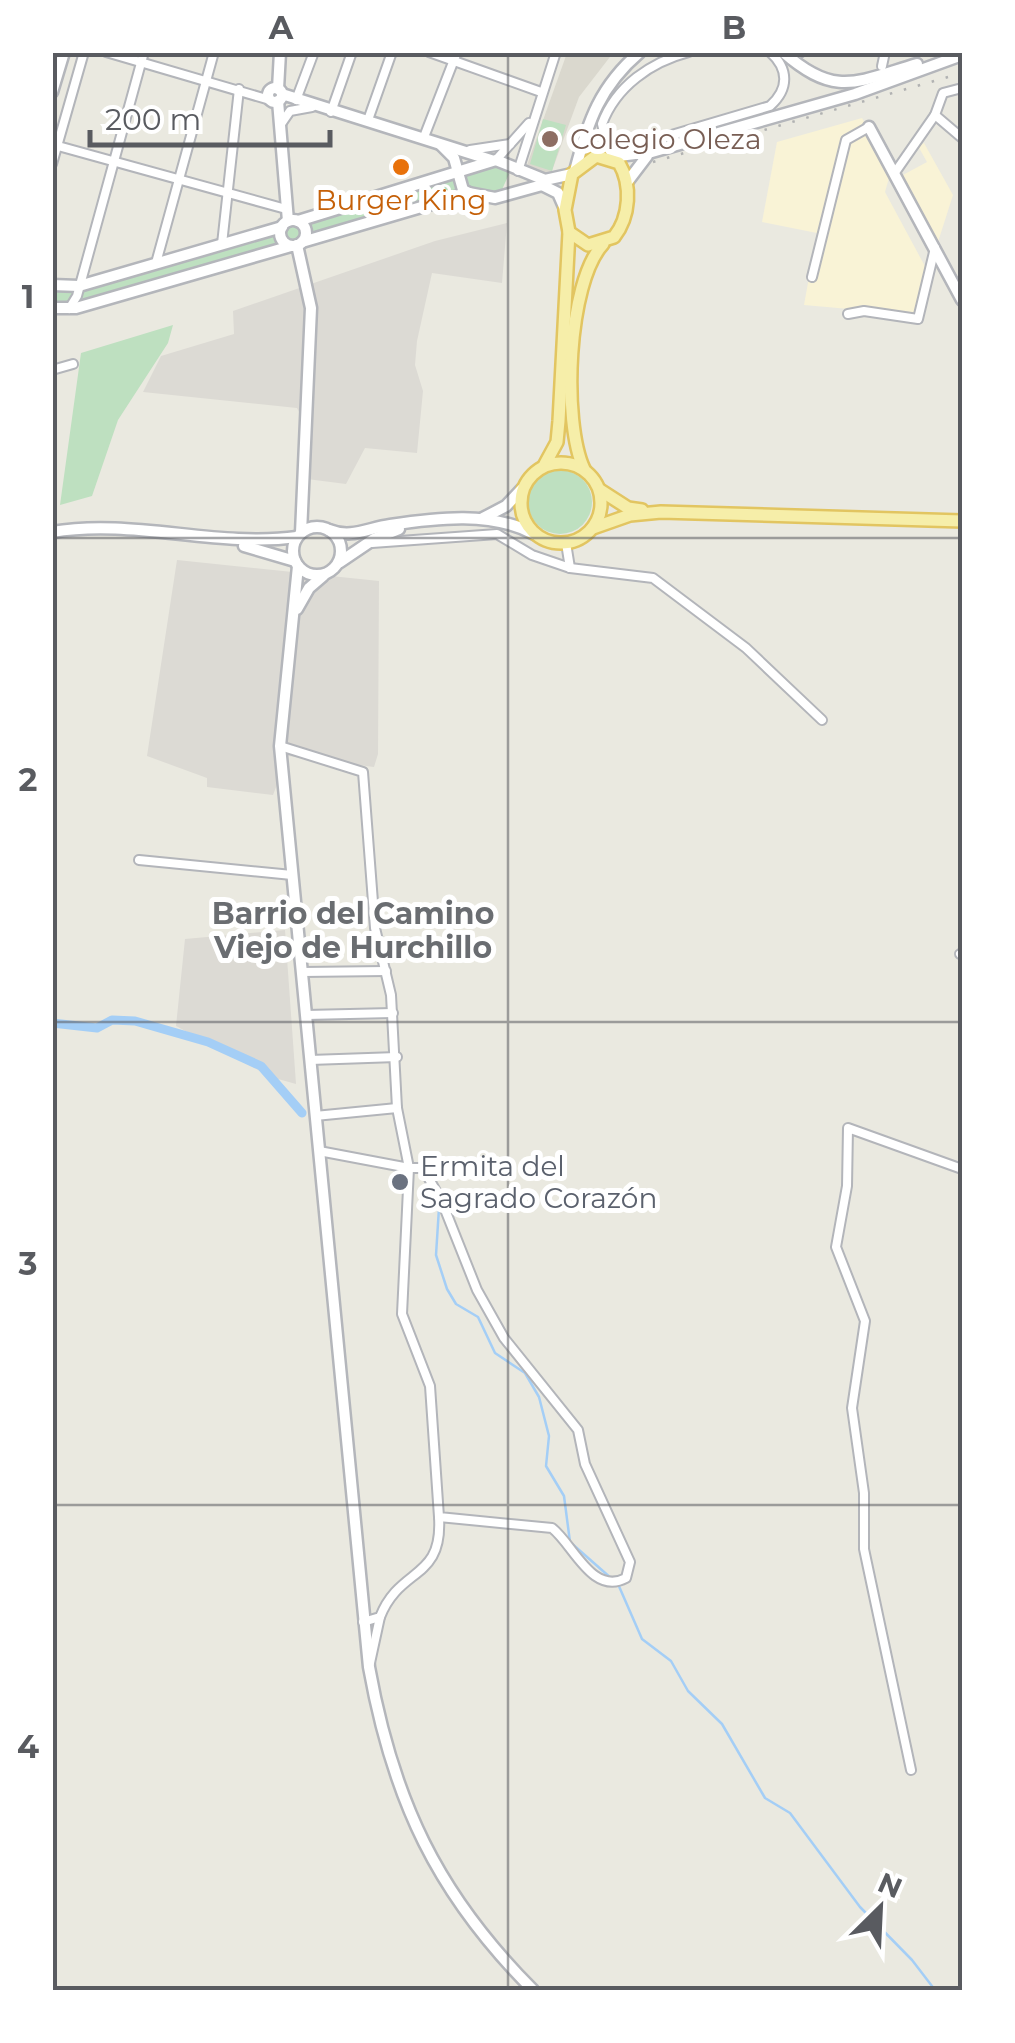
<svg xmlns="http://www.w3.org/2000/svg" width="1015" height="2043" viewBox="0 0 1015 2043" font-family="Montserrat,sans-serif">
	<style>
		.commercial { fill: #f9f3d6 }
		.industrial { fill: #dcdad4 }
		.education { fill: #dad8ce }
		.green { fill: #bee0c0 }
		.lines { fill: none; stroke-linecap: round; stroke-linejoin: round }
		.stream { stroke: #a4cef6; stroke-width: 2.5 }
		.canal { stroke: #a4cef6; stroke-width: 9 }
		.street-casing { stroke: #b3b5ba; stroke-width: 12 }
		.secondary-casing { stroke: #b4b6bb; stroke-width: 15 }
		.primary-casing { stroke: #e2c561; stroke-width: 16 }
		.street { stroke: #fff; stroke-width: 8 }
		.secondary { stroke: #fff; stroke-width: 10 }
		.primary { stroke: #f6eea9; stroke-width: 11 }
		.rail { stroke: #b1b2b2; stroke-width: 2.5; stroke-dasharray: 2.5 12; stroke-linecap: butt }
		.grid { fill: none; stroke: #595b60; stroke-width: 2.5; stroke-opacity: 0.55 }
		.education-dot { fill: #8d6e63; stroke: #fff; stroke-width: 4 }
		.food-dot { fill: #e8710a; stroke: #fff; stroke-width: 4 }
		.worship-dot { fill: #6b7280; stroke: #fff; stroke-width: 4 }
		.labels { text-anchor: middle; stroke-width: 10; stroke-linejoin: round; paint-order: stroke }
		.education-label { font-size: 28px; fill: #785e54; stroke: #fff; text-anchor: start }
		.food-label { font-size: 28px; fill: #c56008; stroke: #fff }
		.worship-label { font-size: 28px; fill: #5b616d; stroke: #fff; text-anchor: start }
		.neighbourhood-label { font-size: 30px; font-weight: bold; fill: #6a6d71; stroke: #fff }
		.neatline { fill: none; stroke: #595b60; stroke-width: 4 }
		.grid-label { font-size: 32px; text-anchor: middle; font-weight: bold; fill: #595b60 }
	</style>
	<rect width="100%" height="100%" fill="#eae9e0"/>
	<g class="commercial">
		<path d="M862,118l29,53 -6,21 42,78 -10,45 -113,-10 13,-72 -55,-11 15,-80z"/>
		<path d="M924,143l29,52 -15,47 -37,-66 26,-14 -9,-16z"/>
	</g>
	<g class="industrial">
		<path d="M507,223l-5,60 -70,-10 -15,68 -2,24 8,26 -6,62 -52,-5 -19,36 -39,-5 3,-46 -13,-25 -154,-16 18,-36 73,-22 -1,-23 202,-70z"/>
		<path d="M177,560l202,21 -1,173 -4,13 -86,-11 -15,39 -66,-8v-9l-60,-22z"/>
		<path d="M285,930l11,154 -25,-7 -95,-51 9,-87z"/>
	</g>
	<path class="education" d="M567,53h46l-34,44 -29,79 -23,-11z"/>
	<g class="green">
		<path d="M543,119l23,6 -14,46 -22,-7z"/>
		<path d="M497,164l12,10 -9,20 -27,-5 -39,9 -327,98 -54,8v-14l33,-1z"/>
		<path d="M173,325l-5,18 -50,77 -26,76 -32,9 21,-152z"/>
		<circle cx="560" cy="502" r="32"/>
	</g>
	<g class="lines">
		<g class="stream">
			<path d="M439,1208l-3,47 11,34 9,15 22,13 17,36 30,20 14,24 10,39 -3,30 18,30 6,46 42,37"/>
			<path d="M618,1584l24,55 29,22 17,30 34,33 43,74 25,15 70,94 52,53 23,30"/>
		</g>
		<path class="canal" d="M52,1023l45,5 15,-8 23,1 73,21 53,24 41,47"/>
		<g class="street-casing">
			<g id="street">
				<path d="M106,52l164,48"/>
				<path d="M429,52l112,40"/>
				<path d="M689,52c-38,10 -73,34 -87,72l5,20 17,5 146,-43c19,-17 19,-37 0,-54"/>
				<path d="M799,52l1,1"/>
				<path d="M882,66l3,-14"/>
				<path d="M296,100l18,-48"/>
				<path d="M331,112l21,-60"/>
				<path d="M935,115l27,23"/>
				<path d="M368,120l24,-68"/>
				<path d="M281,124l9,-13 22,-4"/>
				<path d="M424,137l33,-85"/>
				<path d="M58,146l228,63"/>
				<path d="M470,150l40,-6"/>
				<path d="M496,160l33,-37"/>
				<path d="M52,164l32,-112"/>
				<path d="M518,171l38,-119"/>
				<path d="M896,171l39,-56 8,-22 19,-5"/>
				<path d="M222,244l17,-155"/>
				<path d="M156,263l58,-211"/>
				<path d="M812,277l34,-137 23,-13"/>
				<path d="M69,309l8,-13 67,-244"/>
				<path d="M848,314l16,-3 54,8 17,-71"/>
				<path d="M52,370l21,-6"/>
				<path d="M372,543l125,-9 35,21 38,13 83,10 93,70 76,72"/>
				<path d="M566,543l4,25"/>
				<path d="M280,746l83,26 12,156 16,67 6,113 12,60 -7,146 28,72 9,131 113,11c21,16 40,68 74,50l4,-16 -45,-98 -7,-34 -74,-92 -27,-48 -35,-88 -19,-34h-14l-90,-17"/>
				<path d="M139,860l153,15"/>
				<path d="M960,954l2,-1"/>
				<path d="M302,972l84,-1"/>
				<path d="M306,1015l87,-2"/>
				<path d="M310,1060l87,-3"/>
				<path d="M315,1116l82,-8"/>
				<path d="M363,1622l17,-5c20,-51 63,-36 59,-100"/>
				<path d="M370,1663l10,-46"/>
				<path d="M911,1770l-47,-221v-56l-12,-85 13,-87 -29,-74 11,-61 1,-58 114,41"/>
			</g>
		</g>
		<g class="secondary-casing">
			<g id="secondary">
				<path d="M783,52c52,46 73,30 134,12"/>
				<circle cx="275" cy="95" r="7"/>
				<path d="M278,89l2,-37"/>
				<path d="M52,92l12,-40"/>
				<path d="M282,94l209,66"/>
				<path d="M278,101l10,120"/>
				<path d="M869,127l93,173"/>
				<path d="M441,145l13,13 9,32 6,3"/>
				<path d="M610,157l42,-5 203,-58 107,-39"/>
				<path d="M575,171c13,-50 25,-85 65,-119"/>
				<path d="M628,181l19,-25"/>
				<circle cx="293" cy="233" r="13"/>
				<path d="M298,221l198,-61 49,20 27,-6"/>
				<path d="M302,242l167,-49 26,5 47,-13 16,8 7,16"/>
				<path d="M297,245l14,63 -10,225"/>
				<path d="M52,285l27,1 203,-59"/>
				<path d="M52,308h24l215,-62"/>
				<path d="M483,518l23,-12 16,-17"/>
				<circle cx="317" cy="551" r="24"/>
				<path d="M329,530c22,9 39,-2 61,-5 46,-7 102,-14 144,9"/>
				<path d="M52,532c81,-14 164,16 245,5"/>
				<path d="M244,546l51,15"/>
				<path d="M340,562l34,-23 25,-10"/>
				<path d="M298,566l-18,180 89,921c24,133 68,227 164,323"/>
				<path d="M297,609l12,-21 14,-12"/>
			</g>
		</g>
		<g class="primary-casing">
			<g id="primary">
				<path d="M596,156l23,7c13,22 11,54 -5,74l-26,8 -19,-13 -4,-22 7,-36z"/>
				<circle cx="561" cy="503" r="40"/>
				<path d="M545,464l12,-22 2,-21 10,-189"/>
				<path d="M584,469c-22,-47 -17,-186 19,-225"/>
				<path d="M600,490l28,18 14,2"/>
				<path d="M593,528l37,-13 31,-3 301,9"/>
			</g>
		</g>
		<use href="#street" class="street"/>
		<use href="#secondary" class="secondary"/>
		<use href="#primary" class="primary"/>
		<path class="rail" d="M653,162l309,-89"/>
	</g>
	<path class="grid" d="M508,52v1938M52,538h910M52,1022h910M52,1505h910"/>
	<circle class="education-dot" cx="550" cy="139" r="10"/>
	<circle class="food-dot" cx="401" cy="167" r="10"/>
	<circle class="worship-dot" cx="400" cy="1182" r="10"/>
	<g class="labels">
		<g class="education-label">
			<text x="570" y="149">Colegio Oleza</text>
		</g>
		<g class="food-label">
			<text x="401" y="210">Burger King</text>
		</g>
		<g class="worship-label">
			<text x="420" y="1176">Ermita del<tspan x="420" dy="32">Sagrado Corazón</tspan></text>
		</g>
		<g class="neighbourhood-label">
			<text x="353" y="924">Barrio del Camino<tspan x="353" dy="34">Viejo de Hurchillo</tspan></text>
		</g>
	</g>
	<rect width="1015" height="2043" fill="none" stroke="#ffffff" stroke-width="110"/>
	<g transform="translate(880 1908) rotate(24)" stroke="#ffffff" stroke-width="8" paint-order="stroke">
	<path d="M0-8L18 38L0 25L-18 38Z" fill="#595b60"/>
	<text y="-15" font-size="28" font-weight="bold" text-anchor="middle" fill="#595b60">N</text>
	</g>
	<path d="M90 130v15h240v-15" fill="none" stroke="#595b60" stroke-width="5"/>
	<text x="105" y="130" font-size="30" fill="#595b60" stroke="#ffffff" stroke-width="8" paint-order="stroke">200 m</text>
	<rect x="55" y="55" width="905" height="1933" class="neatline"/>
	<g class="grid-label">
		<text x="281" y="39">A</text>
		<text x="734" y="39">B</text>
		<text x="28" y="308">1</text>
		<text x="28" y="791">2</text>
		<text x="28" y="1275">3</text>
		<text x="28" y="1758">4</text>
	</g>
</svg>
